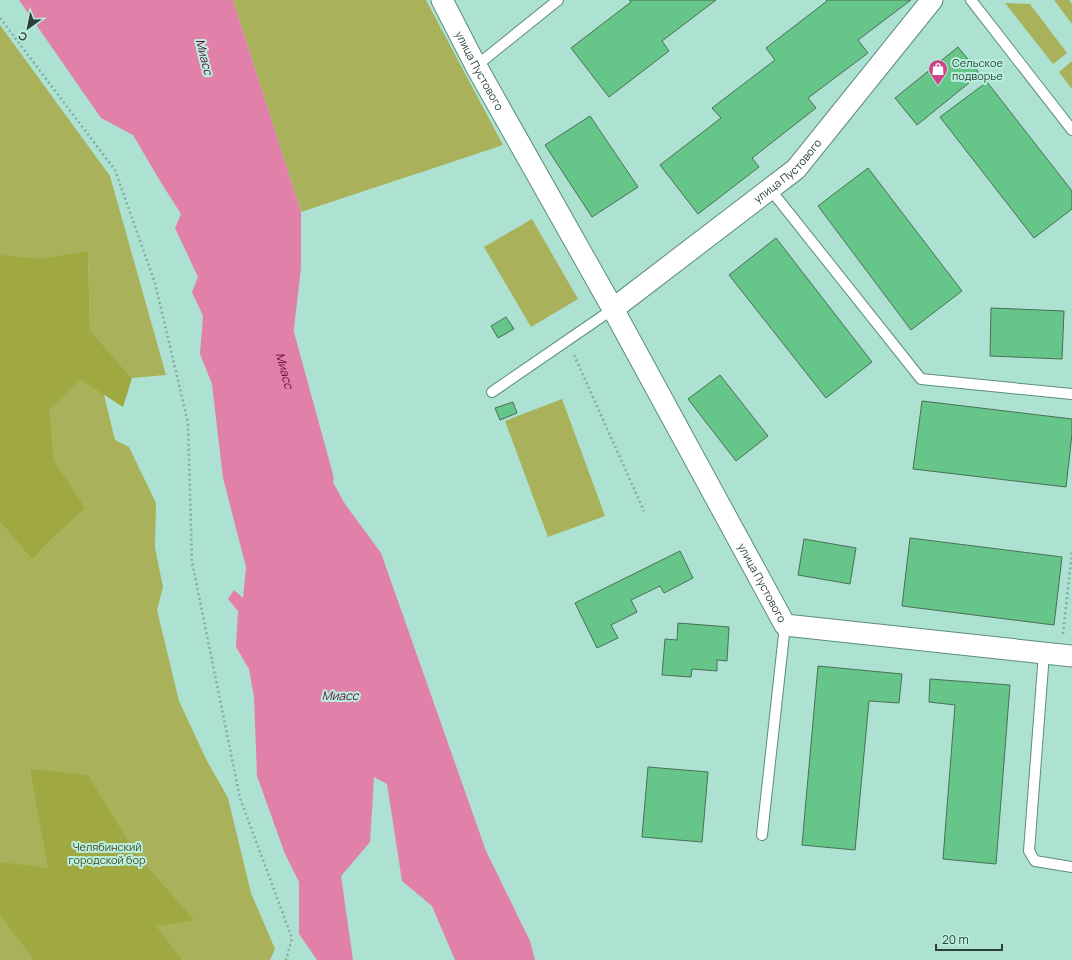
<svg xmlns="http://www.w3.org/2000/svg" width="1072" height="960" viewBox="0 0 1072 960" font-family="Manrope,sans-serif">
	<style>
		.green { fill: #a9b25b }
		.forest { fill: #a0a841 }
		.water { fill: #e181aa }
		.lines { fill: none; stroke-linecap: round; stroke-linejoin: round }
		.river { stroke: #e181aa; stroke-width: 39 }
		.building { fill: #66c588; stroke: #4b6f56 }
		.service-casing { stroke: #5c8d7f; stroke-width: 12 }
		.minor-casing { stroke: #5c8d7f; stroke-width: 23 }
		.path { stroke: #83ada0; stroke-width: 2.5; stroke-dasharray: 2 3; stroke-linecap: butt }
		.service { stroke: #fff; stroke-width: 10 }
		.minor { stroke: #fff; stroke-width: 21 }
		.labels { text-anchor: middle; stroke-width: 4; stroke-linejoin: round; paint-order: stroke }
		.poi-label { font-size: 11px; fill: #2c413a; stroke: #baefde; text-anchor: start }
		.street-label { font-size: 11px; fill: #2c413a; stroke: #baefde }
		.park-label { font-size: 11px; fill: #44481e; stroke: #baefde }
		.water-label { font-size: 12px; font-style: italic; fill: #640d3c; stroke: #baefde }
	</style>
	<rect width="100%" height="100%" fill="#ade1d1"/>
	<g class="green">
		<path d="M233,0h193l77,145 -202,67z"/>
		<path d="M1054,0h15l3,4v20z"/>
		<path d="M1005,3l25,1 37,49 -14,11z"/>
		<path d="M0,25l110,151 56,199 -34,3 -42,-48 -2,-79 -18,3 45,186 14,7 27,56 -1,45 8,39 -6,23 22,91 27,58 22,39 23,95 24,56 -5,11h-270z"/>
		<path d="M1072,61v28l-13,-17z"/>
		<path d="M532,219l46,80 -47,28 -47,-80z"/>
		<path d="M562,399l43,117 -57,21 -43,-116z"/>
	</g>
	<g class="forest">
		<path d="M88,251l2,79 42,48 -9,29 -43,-28 -31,31 5,51 31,47 -34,31 -19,20 -32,-38v-266l40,4z"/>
		<path d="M30,769l58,6 48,79 58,66 -38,6 26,34h-148l-34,-45v-53l48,6z"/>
	</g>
	<path class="water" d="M19,0h214l68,212v56l-16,137 35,54 25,45 36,49 105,298 44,90 5,19h-80l-23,-54 -30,-25 -15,-97 -13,-7 -4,65 -29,34 12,84h-36l-18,-26v-52l-14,-28 -28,-78 -3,-79 -5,-28 -13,-22 2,-36 -10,-12 6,-9 9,8 3,-31 -23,-89 -11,-94 -12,-30 3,-38 -11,-24 6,-15 -23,-49 6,-14 -21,-33 -27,-46 -32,-17z"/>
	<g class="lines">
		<path class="river" id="s1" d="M274,333l40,146"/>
	</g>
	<g class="building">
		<path d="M629,0h87l-54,41 7,10 -60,46 -38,-49 60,-46z"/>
		<path d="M826,0h85l-53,40 10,13 -60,45 8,10 -64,50 7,9 -61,47 -38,-49 61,-47 -9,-10 63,-48 -9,-12 61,-47z"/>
		<path d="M958,47l22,27 -63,51 -22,-27z"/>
		<path d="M987,82l85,109v18l-38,29 -94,-121z"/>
		<path d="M590,116l48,71 -46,30 -47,-72z"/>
		<path d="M868,168l94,123 -51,39 -93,-124z"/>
		<path d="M776,238l96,124 -46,36 -97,-123z"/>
		<path d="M991,308l73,3 -2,48 -72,-3z"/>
		<path d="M506,317l8,12 -16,9 -7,-12z"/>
		<path d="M720,375l48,61 -32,25 -48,-62z"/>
		<path d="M922,401l150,18v15l-6,53 -153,-18z"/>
		<path d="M513,402l4,11 -17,7 -5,-12z"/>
		<path d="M910,538l152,19 -8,68 -152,-19z"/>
		<path d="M804,539l52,9 -6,36 -52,-9z"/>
		<path d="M680,551l13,27 -29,15 -4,-7 -29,14 6,12 -26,13 7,13 -21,10 -22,-45z"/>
		<path d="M678,623l51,4 -2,34 -10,-1v11l-25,-2 -1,8 -29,-2 3,-36 12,1z"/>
		<path d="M818,666l84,8 -3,29 -30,-2 -14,149 -53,-5z"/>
		<path d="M930,679l80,6 -14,179 -53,-5 12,-154 -26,-3z"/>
		<path d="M648,767l60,5 -6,70 -60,-5z"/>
	</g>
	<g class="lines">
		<g class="service-casing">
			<g id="service">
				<path d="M971,0l101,130"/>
				<path d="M476,66l82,-66"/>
				<path d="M770,189l151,190 151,15"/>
				<path d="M492,392l121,-83"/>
				<path d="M1044,653l-15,198 6,10 37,6"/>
				<path d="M762,835l23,-210"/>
			</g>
		</g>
		<g class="minor-casing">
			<g id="minor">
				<path id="s2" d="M442,0l34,66 137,243 172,316 287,31"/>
				<path id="s3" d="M613,309l183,-140 136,-169"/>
			</g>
		</g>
		<g class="path">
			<path d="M0,18l115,152 40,113 33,140 4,139 48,236 52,140 -6,22"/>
			<path d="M574,355l70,156"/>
			<path d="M1063,634l9,-82"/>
		</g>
		<use href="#service" class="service"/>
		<use href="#minor" class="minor"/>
	</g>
	<defs>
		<g id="shop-pin" transform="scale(1)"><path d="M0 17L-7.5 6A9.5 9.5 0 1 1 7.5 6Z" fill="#cb4687" stroke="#baefde"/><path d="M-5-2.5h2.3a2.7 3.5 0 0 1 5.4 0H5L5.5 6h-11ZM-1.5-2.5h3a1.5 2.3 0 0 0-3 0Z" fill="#fff"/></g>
	</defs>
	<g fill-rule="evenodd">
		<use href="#shop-pin" x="938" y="69"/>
	</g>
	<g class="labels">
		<g class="poi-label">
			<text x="952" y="67">Сельское<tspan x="952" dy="13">подворье</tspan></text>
		</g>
		<g class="street-label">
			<text dy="4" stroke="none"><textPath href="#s2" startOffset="80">улица Пустового</textPath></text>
			<text dy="4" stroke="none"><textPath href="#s3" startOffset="223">улица Пустового</textPath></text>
			<text dy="4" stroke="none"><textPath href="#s2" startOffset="665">улица Пустового</textPath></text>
		</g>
		<g class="park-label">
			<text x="107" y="851">Челябинский<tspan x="107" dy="13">городской бор</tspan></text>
		</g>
		<g class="water-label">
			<text transform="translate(204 57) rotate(76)" y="4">Миасс</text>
			<text dy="4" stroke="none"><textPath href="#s1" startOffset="39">Миасс</textPath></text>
			<text x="340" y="700">Миасс</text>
		</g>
	</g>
	<g transform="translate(28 28) rotate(213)" stroke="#baefde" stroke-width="3" paint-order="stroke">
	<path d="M0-3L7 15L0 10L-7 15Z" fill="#2c413a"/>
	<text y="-6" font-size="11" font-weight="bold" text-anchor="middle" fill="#2c413a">С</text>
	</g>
	<path d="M936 944v6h66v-6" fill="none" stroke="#2c413a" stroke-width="2"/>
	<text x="942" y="944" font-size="12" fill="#2c413a" stroke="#baefde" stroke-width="3" paint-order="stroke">20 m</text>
</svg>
